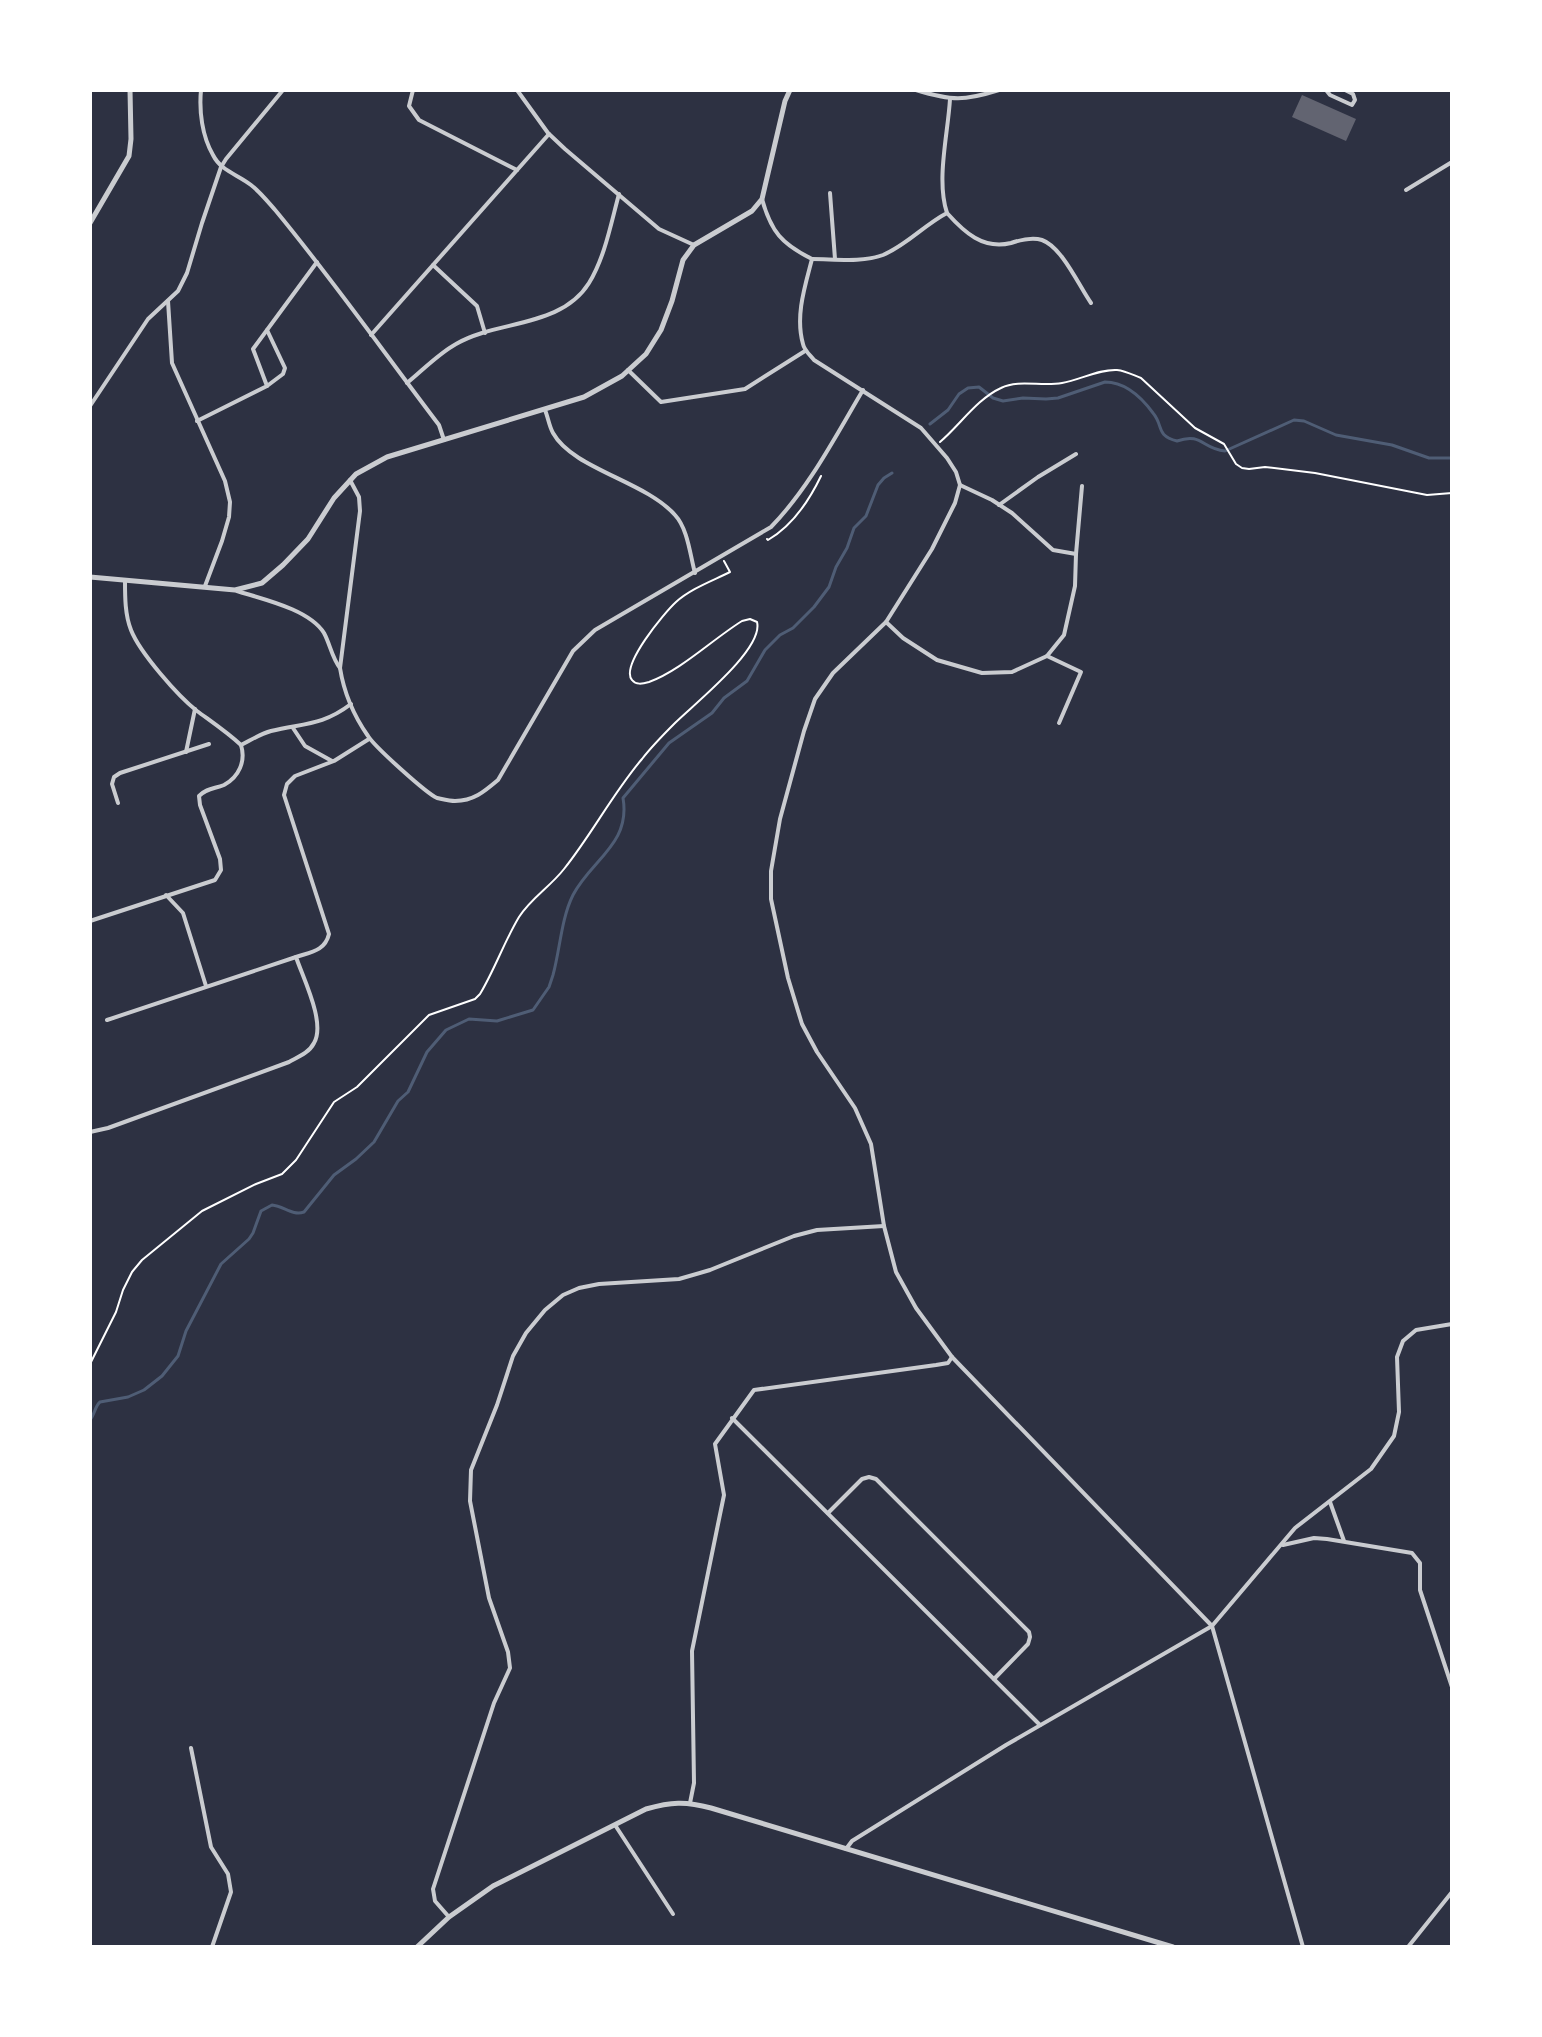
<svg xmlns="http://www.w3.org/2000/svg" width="1542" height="2037" viewBox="0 0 1542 2037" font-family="Karla,sans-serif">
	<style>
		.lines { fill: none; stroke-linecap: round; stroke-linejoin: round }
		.stream { stroke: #4f5d75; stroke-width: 3 }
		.building { fill: #626471 }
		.path { stroke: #fff; stroke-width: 2 }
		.minor { stroke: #caccd0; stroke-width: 4 }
		.tertiary { stroke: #caccd0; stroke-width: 5 }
	</style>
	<rect width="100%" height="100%" fill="#2d3142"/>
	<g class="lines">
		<g class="stream">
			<path d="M930,424l18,-14 11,-16 9,-6 11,-1 14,11 10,3 20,-3 23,1 12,-1 47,-16c20,0 37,16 48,31 11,13 2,22 24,28 25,-9 25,8 48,10l69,-31 10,1 32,14 56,10 37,13h23"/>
			<path d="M90,1420c5,-6 5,-14 10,-18l28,-5 16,-7 18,-14 16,-20 8,-25 35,-67 28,-25 4,-6 8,-22 11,-6c12,1 20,11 32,7l30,-37 22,-16 18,-17 24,-41 10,-9 19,-40 19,-22 23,-11 28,2 36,-11 16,-23 4,-12c7,-25 8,-56 20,-80 18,-35 58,-51 50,-97l46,-55 43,-30 12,-15 23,-17 18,-31 15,-15 13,-7 21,-21 15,-20 7,-20 11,-19 7,-20 12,-12 12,-31 6,-7 8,-5"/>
		</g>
	</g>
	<path class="building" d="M1302,95l54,24 -10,22 -54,-24z"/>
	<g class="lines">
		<g class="path">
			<path d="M940,442c20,-17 37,-43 61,-54 18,-9 41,-1 61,-5 18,-3 37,-14 55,-13 9,1 16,5 24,8l54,50 29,16 12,20 6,4 7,1 16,-2 50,6 112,22 25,-2"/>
			<path d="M767,539l1,1c24,-14 41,-39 53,-64"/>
			<path d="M90,1364l26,-52 7,-22 9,-18 10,-12 60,-49 54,-27 26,-10 14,-14 38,-58 23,-15 72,-72 46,-16 5,-5c15,-25 24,-52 39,-77 12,-19 31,-30 45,-48 28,-35 49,-76 78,-110 10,-13 22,-25 33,-36 19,-19 89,-74 82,-101l-7,-3 -8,2c-29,18 -62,50 -93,61 -7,2 -13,3 -17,-2 -12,-14 32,-67 44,-78 14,-13 36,-21 54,-30l-6,-11"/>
		</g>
		<g class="minor">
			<path d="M201,90c-2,21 1,46 12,65 8,16 24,19 38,30 9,7 17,17 25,26 57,69 109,143 163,214l5,15"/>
			<path d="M413,90l-4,16 10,14 98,50"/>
			<path d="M517,90l31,43 17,16 94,80 35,16"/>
			<path d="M916,90c36,11 48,11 83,0"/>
			<path d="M1326,90l4,5 22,10 3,-5 -2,-6 -8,-4"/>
			<path d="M1406,190l46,-28"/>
			<path d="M830,193l5,66"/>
			<path d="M762,199c9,33 20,45 50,60 -7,27 -17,57 -9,85 1,6 7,11 11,16l107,68 26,30 9,14 4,13 -5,18 -23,46 -46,73 -53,51 -18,26 -11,32 -24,88 -9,52v28l17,79 14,46 15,28 38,56 16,36 13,82 12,46 20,36 36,49 260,269 91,321"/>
			<path d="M947,213c17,19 36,37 64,30 9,-3 21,-6 31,-3 20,7 37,46 49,63"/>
			<path d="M812,259c22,0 50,4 71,-4 24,-10 41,-30 64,-42 -11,-33 1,-79 3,-114"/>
			<path d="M433,265l44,41 8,27"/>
			<path d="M168,301l4,62 53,118 5,21 -1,15 -7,24 -17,45"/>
			<path d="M371,335l178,-201"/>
			<path d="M628,370l33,32 84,-13 60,-38"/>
			<path d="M407,383c16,-13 31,-29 49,-39 41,-24 105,-16 133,-61 16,-26 22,-60 30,-89"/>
			<path d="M267,386l16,-12 2,-6 -18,-38"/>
			<path d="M90,406l58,-87 30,-28 9,-18 15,-50 19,-56 5,-8 57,-69"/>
			<path d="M545,410c3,7 4,16 8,23 20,36 92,48 122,82 13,14 15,40 20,58"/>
			<path d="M197,421l70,-35 -14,-37 64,-87"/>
			<path d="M350,480l9,17 1,14 -20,157c4,25 14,48 28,68 7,11 58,57 69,62 5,1 13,3 18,3 19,0 30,-10 43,-21l75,-129 22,-21 176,-103c38,-39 64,-90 92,-137"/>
			<path d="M960,485l32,15 20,13 41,37 23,4"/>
			<path d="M999,505l39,-28 38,-23"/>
			<path d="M125,581c0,16 0,34 6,49 9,23 47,66 66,81 15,11 30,21 44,34 10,-5 19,-11 30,-14 32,-8 51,-5 80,-27"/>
			<path d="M237,591c25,8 72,18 87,42 6,11 8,25 16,35"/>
			<path d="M886,622l17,16 34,22 45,13 30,-1 35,-16 17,-21 11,-49 1,-32 6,-68"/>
			<path d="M1047,656l34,16 -22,51"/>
			<path d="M293,728l12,18 27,15"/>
			<path d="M186,752l9,-43"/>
			<path d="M118,803l-6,-19 2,-7 6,-4 89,-29"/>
			<path d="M166,895l17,18 23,73"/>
			<path d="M90,921l125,-41 6,-10 -1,-11 -20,-54 -1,-9c8,-8 15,-7 25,-11 15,-8 22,-24 17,-40"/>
			<path d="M107,1020l189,-63"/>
			<path d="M90,1132l18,-4 181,-66c9,-5 20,-9 25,-19 12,-20 -11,-65 -18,-86 15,-5 29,-6 33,-23l-45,-139 3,-11 8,-8 39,-15 35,-22"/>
			<path d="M732,1418l308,307"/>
			<path d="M1330,1502l14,39"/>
			<path d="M828,1513l34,-34 7,-2 7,2 153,153 1,5 -2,7 -34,35"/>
			<path d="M1283,1545l31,-7 13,1 85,14 8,10v27l32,97"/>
			<path d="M191,1748l20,99 17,27 3,18 -19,55"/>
			<path d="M690,1803l4,-20 -2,-132 32,-156 -9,-51 39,-54 182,-25 12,-2 4,-6"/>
			<path d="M615,1825l58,89"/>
			<path d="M846,1849l6,-8 154,-96 206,-119 83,-98 76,-59 23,-33 5,-24 -2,-55 6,-16 13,-11 36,-6"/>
			<path d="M449,1917l-14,-16 -2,-12 61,-186 16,-35 -2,-16 -19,-54 -19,-97 1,-31 26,-65 16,-49 13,-23 19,-23 18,-15 16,-7 20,-4 80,-5 31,-9 84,-34 23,-6 67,-4"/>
			<path d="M1408,1947l44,-55"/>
		</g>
		<g class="tertiary">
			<path d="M90,223l39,-67 2,-17 -1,-49"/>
			<path d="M90,577l145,13 27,-7 21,-18 25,-26 26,-41 22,-24 31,-17 197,-60 38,-21 24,-22 15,-24 11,-29 11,-41 11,-15 58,-34 10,-12 23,-98 5,-11"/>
			<path d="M417,1947l32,-30 44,-31 153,-77c25,-7 39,-8 65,-1l462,139"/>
		</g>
	</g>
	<rect width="1542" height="2037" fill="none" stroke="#ffffff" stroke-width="184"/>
</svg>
